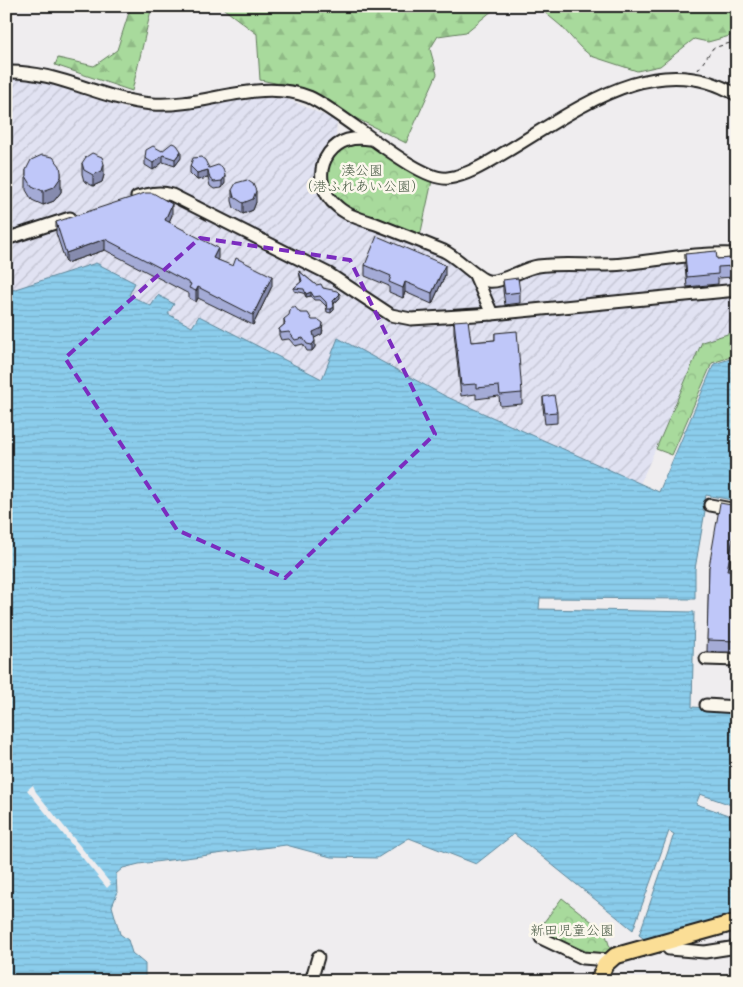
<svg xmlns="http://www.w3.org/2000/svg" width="743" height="987" viewBox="0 0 743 987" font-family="Mali,'Klee One',sans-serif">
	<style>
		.industrial { fill: url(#industrial-furrows) }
		.forest { fill: url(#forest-firs); stroke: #627b5c }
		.park { fill: url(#park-crowns); stroke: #627b5c }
		.water { fill: url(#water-rules); stroke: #5f8699 }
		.pier { fill: #efedef }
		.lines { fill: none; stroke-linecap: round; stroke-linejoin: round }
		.minor-casing { stroke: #1c1c1c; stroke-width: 15 }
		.major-casing { stroke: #1c1c1c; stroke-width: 19 }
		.path { stroke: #1c1c1c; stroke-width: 1; stroke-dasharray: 4 4; stroke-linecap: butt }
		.minor { stroke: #fbf7ec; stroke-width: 11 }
		.major { stroke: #fbde96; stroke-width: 15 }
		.wall { fill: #a4abd6; stroke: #1c1c1c }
		.shaded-wall { fill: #868bae; stroke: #1c1c1c }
		.building { fill: #bfc7f9; stroke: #1c1c1c }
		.marked { fill: none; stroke: #7b2cbf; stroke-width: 4; stroke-dasharray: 10 6; stroke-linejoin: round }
		.labels { text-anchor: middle; stroke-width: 5; stroke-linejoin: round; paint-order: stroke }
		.park-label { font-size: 14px; fill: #4d5e49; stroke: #fbf7ec }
	</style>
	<defs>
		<pattern id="industrial-furrows" width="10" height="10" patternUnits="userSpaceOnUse" patternTransform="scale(1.25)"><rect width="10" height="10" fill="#e1e2f2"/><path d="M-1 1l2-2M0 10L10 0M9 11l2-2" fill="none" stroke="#c0c1cf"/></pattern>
		<pattern id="forest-firs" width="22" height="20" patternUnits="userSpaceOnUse" patternTransform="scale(1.25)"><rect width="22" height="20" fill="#a8da9c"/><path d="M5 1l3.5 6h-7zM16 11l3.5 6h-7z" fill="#90ba86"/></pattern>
		<pattern id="park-crowns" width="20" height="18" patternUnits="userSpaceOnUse" patternTransform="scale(1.25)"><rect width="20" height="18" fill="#a8da9c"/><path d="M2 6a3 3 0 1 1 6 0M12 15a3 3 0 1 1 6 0" fill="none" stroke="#90ba86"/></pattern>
		<pattern id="water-rules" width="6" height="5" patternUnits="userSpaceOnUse" patternTransform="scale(1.25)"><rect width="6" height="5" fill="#8bcdec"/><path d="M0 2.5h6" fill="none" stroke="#77afca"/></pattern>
	</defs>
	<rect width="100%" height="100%" fill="#efedef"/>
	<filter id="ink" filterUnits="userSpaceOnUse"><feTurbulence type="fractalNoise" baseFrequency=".02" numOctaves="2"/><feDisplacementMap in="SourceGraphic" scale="10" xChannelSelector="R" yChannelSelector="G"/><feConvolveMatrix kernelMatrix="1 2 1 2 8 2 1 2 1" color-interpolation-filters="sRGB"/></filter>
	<g filter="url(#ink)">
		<path class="industrial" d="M6,78l35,3 87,28 37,2 95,-14 28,2 49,22 -1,15 -16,17 -6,26 10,26 16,13 105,38 15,11 11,13 15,7 5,1 49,-19 197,-10v72l-35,12 -62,141 -195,-88 -107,-57 -16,40 -123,-63 -7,11 -24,-13 6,-10 -22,2 -23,-11 5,-13 -124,9 2,10 -6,2z"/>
		<g class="forest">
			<path d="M131,6h21l-20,85 -77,-26 3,-7 36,8 23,-16z"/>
			<path d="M220,6h278l-32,26 -28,4 -8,13 7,25 -31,69 -115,-57 -31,-6 -3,-46z"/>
			<path d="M537,6h200v28l-29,8 -14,-3 -34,27 -23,5 -46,-15 -11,-9 -19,-21z"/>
		</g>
		<g class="park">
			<path d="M359,138l74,38 -14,65 -80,-32 -17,-39 8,-17z"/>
			<path d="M737,331v24l-25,8 -40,92 -16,-6 46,-107z"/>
			<path d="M562,898l43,34 7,22 -30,1 -33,-16 3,-6 -11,-7z"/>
		</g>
		<path class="water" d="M96,263l39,20 -6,12 22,11 7,-11 16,9 -6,10 24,13 7,-11 123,63 16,-41 107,58 214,96 55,-128 23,-7v144l-31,-6 -3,15 2,1 -10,58v30l-155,-1 -1,11 155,3 -2,95 45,3v97l-37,-13 -4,10 41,14v99l-90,24 -8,-6 35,-101 -5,-3 -36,99 -119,-96 -38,30 -67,-26 -32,20 -46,-1 -45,-12 -147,19 -16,4 -7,6 1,20 -5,12 8,28 8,6 4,13 13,11v12l5,5h-144v-678l6,-2 -3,-10z"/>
		<path class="pier" d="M33,785l3,7 75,92 -4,4 -80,-98z"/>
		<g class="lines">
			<g class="minor-casing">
				<g id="minor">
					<path d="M6,72c51,-2 96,28 146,32 52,4 106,-27 157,-7 33,14 109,85 139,81 22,-3 42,-17 61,-28 67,-40 148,-104 228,-55"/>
					<path d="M370,139c-17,-2 -30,0 -41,14 -13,18 -8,41 9,54 10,9 25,13 38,17 23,9 46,18 68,27 13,6 33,28 44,30 12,3 35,-13 50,-15 28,-4 57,1 85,-2 38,-4 74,-12 114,-10"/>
					<path d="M137,197c13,-3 22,-6 35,-2l157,79 62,41 20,4 81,-5 245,-24"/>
					<path d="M6,239l64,-21"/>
					<path d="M475,275l17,39"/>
					<path d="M710,505l27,5"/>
					<path d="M706,659l31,1"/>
					<path d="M706,705l31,2"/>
					<path d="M541,938l42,20 25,2"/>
					<path d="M666,942l3,7 36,3 32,-5"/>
					<path d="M311,981l7,-24"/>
				</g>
			</g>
			<g class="major-casing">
				<path id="major" d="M598,981l7,-16 10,-9 122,-34"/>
			</g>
			<path class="path" d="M698,70l15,-22 24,-7"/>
			<use href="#minor" class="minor"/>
			<use href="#major" class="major"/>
		</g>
		<g class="wall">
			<path d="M162,151l19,7 -6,8 -12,-4 -10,8 -8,-5v-7z"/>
			<path d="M82,163l22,12 -2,7 -9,4 -9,-5 -2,-7z"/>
			<path d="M190,166l19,2 16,15 -3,5 -8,1 -4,-3 -2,-8 -11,2 -7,-7z"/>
			<path d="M26,170l35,16v6l-7,9 -11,4 -11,-5 -6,-10z"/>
			<path d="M232,190l24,12 -3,8 -10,4 -9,-6 -2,-7z"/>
			<path d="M172,215l-3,7 49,37v1l54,26 -19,39 -55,-27 -2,4 -7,-4v-4l-84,-44 -39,13 -10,-30v-11z"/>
			<path d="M685,254l32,5 16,-1 1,19 -16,1v6l-31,3 -2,-22z"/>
			<path d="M365,265l80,10 -13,29 -27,-12 -2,6 -14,-6v-6l-24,-10z"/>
			<path d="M299,271l17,14 7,3 17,10 -6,6v6l-3,3 -4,-1 -1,-6 -6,-6h-6l-3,-4 -5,1 -2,-4 -10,-2v-3l7,-6z"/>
			<path d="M503,280l17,12v11l-15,2 -2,-14z"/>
			<path d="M300,313l12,7 11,10 -1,4 -8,4 1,9 -3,4h-5l-4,-7 -8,2 -6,-7 -8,1 -2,-5v-6l5,-4v-6z"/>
			<path d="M454,321l17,21 24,-2v-7l27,60v11l-22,2 -1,-10 -23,3v-5l-15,2 -7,-64z"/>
			<path d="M543,397l14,15v11l-12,1 -2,-17z"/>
			<path d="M737,506v43h-4l-4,22h8v81h-30l2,-85z"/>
		</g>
		<g class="shaded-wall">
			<path d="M181,151v7l-6,8v-7z"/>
			<path d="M163,155v7l-10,8v-7z"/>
			<path d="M104,164v11l-2,7 -9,4v-11z"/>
			<path d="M208,170v8l-11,2v-7z"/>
			<path d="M61,172v20l-7,9 -11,4v-14z"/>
			<path d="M225,176v7l-3,5v-7z"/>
			<path d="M11,180v11l-3,10 -2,2v-11z"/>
			<path d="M256,191v11l-3,8 -10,4v-11z"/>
			<path d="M172,204v11l-7,16v-11z"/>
			<path d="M105,239v11l-39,13v-10z"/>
			<path d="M218,248v11l-5,10v-11z"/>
			<path d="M445,265v10l-13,29v-11z"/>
			<path d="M272,276v10l-19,39v-10z"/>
			<path d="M405,282v10l-2,6v-10z"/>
			<path d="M198,287v11l-2,4v-11z"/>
			<path d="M311,292v4l-5,1v-3z"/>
			<path d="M340,294v4l-7,6v-3z"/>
			<path d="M334,307v3l-3,3v-4z"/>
			<path d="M323,323l-1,11 -9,5v-7z"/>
			<path d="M315,341v6l-3,4v-6z"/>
			<path d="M733,537v12l-6,33v-11z"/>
		</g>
		<g class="building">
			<path d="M172,143l5,2 4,6 -6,8 -12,-4 -10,8 -8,-5 1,-8 7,-4 9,5z"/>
			<path d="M92,153l10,4 2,7 -2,7 -9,4 -9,-5 -2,-7 4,-6z"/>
			<path d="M42,155l11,2 7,9 1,6v5l-7,10 -11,4 -11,-5 -6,-10v-6l5,-10z"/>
			<path d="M201,157l4,3 4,8 9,-3 5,3 2,8 -3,5 -8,1 -4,-3 -2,-9 -11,3 -7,-7 3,-8z"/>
			<path d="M6,173l3,2 2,5 -3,11 -2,1z"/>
			<path d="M247,180l6,4 3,7 -3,8 -10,4 -9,-6 -2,-7 4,-7z"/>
			<path d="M145,193h8l19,11 -7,16 53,28 -5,10 20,8 3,-8 36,18 -19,39 -55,-28 -2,4 -7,-3 2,-4 -86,-45 -39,14 -10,-31z"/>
			<path d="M377,236l68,29 -13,28 -27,-11 -2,6 -14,-6 2,-6 -26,-11z"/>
			<path d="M716,251l1,8 16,-1 1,8 -16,1v7l-31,3 -2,-23z"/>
			<path d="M299,271l17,14 5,-1 2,4 14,3 3,3 -7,7 1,6 -3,2h-4l-1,-7 -6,-6 -6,1 -3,-5 -5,2 -2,-5 -10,-1 8,-7z"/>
			<path d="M518,278l2,14 -15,2 -2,-14z"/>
			<path d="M291,307h4l5,6h8l4,7h7l4,3 -1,5 -9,4 2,9 -3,4 -5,-1 -4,-6 -8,2 -6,-8 -8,1 -2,-4 6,-5 -1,-5 5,-4z"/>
			<path d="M468,320l3,22 24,-2v-7l22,-2 5,62 -22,2 -1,-9 -23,2v-4l-15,1 -7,-64z"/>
			<path d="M554,395l3,17 -12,1 -2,-16z"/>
			<path d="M720,503l17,3v32l-4,-1 -6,34h10v70l-30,-1 2,-73z"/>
		</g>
	</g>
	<path class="marked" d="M200,238l150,22 85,174 -150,144 -108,-48 -112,-172z"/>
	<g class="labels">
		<g class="park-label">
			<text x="362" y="175">湊公園<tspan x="362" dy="16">（港ふれあい公園）</tspan></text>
			<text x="572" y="935">新田児童公園</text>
		</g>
	</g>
	<rect width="743" height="987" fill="none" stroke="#fbf7ec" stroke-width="25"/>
	<rect x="12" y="12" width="718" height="962" fill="none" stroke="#1c1c1c" stroke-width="2" filter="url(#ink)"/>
</svg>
